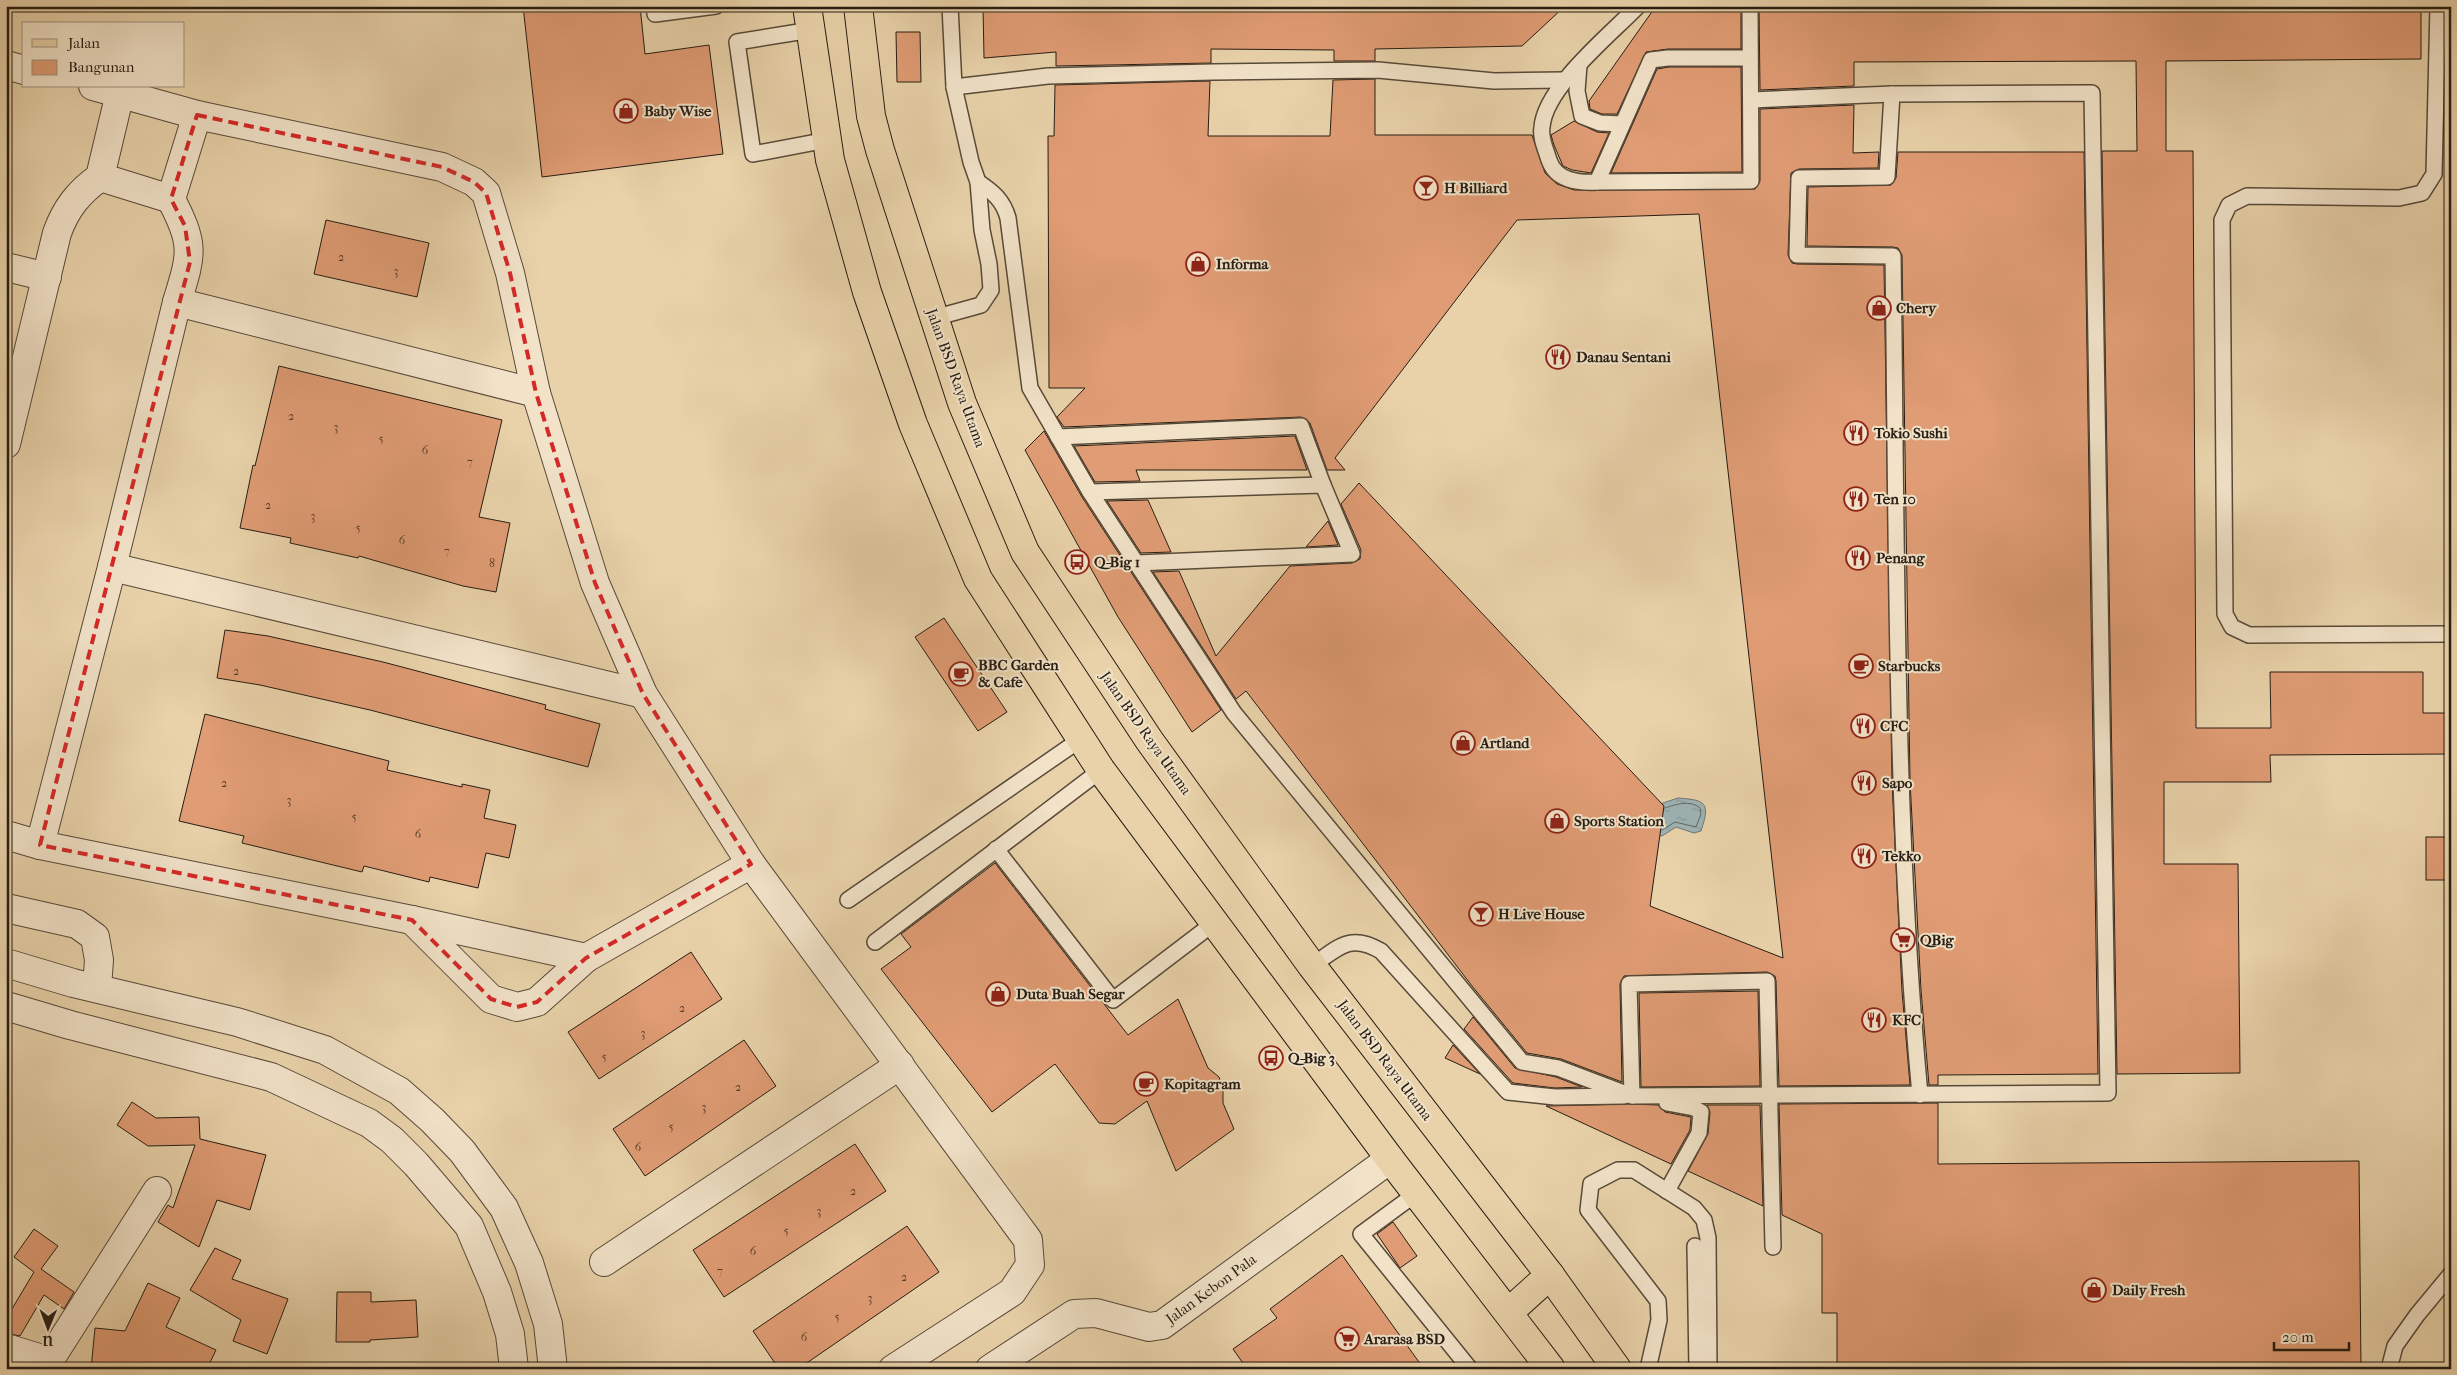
<svg xmlns="http://www.w3.org/2000/svg" width="2457" height="1375" viewBox="0 0 2457 1375" font-family="'IM FELL French Canon',serif">
	<style>
		.water { fill: url(#water-ripples); stroke: #6e7874 }
		.lines { fill: none; stroke-linecap: round; stroke-linejoin: round }
		.shore { stroke: #626864; stroke-width: 1 }
		.building { fill: #e09c74; stroke: #261d13 }
		.service-casing { stroke: #574a39; stroke-width: 18 }
		.minor-casing { stroke: #574a39; stroke-width: 30 }
		.tertiary-casing { stroke: #574a39; stroke-width: 30 }
		.primary-casing { stroke: #261d13; stroke-width: 30 }
		.service { stroke: #f1e2c8; stroke-width: 15 }
		.minor { stroke: #f1e2c8; stroke-width: 28 }
		.tertiary { stroke: #f1e2c8; stroke-width: 28 }
		.primary { stroke: #e9d2aa; stroke-width: 28 }
		.marked { fill: none; stroke: #d62828; stroke-width: 4; stroke-dasharray: 10 6; stroke-linejoin: round }
		.labels { text-anchor: middle; stroke-width: 4; stroke-linejoin: round; paint-order: stroke }
		.number-label { font-size: 12px; fill: #543d2b }
		.poi-label { font-size: 15px; font-weight: bold; fill: #261d13; stroke: #f1e2c8; text-anchor: start }
		.street-label { font-size: 15px; fill: #261d13; stroke: #f1e2c8 }
	</style>
	<defs>
		<pattern id="water-ripples" width="26" height="14" patternUnits="userSpaceOnUse" patternTransform="scale(1.25)"><rect width="26" height="14" fill="#9eb4b5"/><path d="M2 4q2-2 4 0t4 0M15 11q2-2 4 0t4 0" fill="none" stroke="#889a9b"/></pattern>
	</defs>
	<rect width="100%" height="100%" fill="#e9d2aa"/>
	<filter id="stains"><feTurbulence type="fractalNoise" baseFrequency=".004" numOctaves="4"/><feColorMatrix values="0 0 0 0 .2 0 0 0 0 .09 0 0 0 0 .02 0 0 0 .5 -.17"/></filter>
	<radialGradient id="worn" r=".72"><stop offset=".6" stop-color="#630" stop-opacity="0"/><stop offset="1" stop-color="#630" stop-opacity=".3"/></radialGradient>
	<path class="water" d="M1678,798c27,2 33,4 23,33l-7,2 -18,-6 -14,9 -10,-3 2,-27z"/>
	<g class="lines">
		<path class="shore" d="M1662,830l13,-8 21,5 5,-13 -1,-6c-9,-8 -24,-4 -35,0"/>
	</g>
	<g class="building">
		<path d="M523,6h117l5,48 64,-9 14,109 -181,23z"/>
		<path d="M983,6h582l-43,40 -147,3v12h-41v-11l-123,-1v14l-155,3v-14l-72,6z"/>
		<path d="M1656,6h85v43h-73l-22,3 -29,62h-15l-12,-5 -1,-8z"/>
		<path d="M1759,6h662v53l-255,2v90h27l3,577h75l-1,-56h153v41h28v41l-181,1 1,27h-107v82h74l2,209 -123,1 -15,-923h35l-1,-90 -282,1v24l-94,4z"/>
		<path d="M896,32h24l1,50h-24z"/>
		<path d="M1669,67h72l1,105 -131,1 46,-104z"/>
		<path d="M1375,79v56h157l13,38 12,11 17,6 181,-1 5,-8v-72l94,-4 -1,48 26,-1 -1,16 -79,1 -8,4 -3,82 4,8 5,1 87,1 8,517 10,209 8,94 -131,1 -3,-105 -1,-5 -8,-4 -143,4 -4,8 2,98 -61,-23 -34,-6 -55,-67 -226,-295 -10,8 -83,-127 26,-1 37,85 74,-90 62,-3 8,-4 1,-9 -20,-46 18,-21 305,323 -14,100 133,52 -84,-744 -182,6 -182,238 10,12h-18l-17,-47 -9,-6 -237,10 -7,-10 28,-29h-36l-1,-252h6l1,-51 155,-4 -2,55h122l3,-56z"/>
		<path d="M1574,121l23,11 12,1 -18,40 -19,-3 -9,-4 -9,-21 -3,-10z"/>
		<path d="M1898,152h186l14,922 -160,1v10h-9l-8,-95 -11,-209 -8,-526 -4,-7 -5,-1 -86,-1 1,-59 83,-2 5,-7z"/>
		<path d="M326,220l103,23 -12,54 -103,-23z"/>
		<path d="M279,366l223,54 -23,97 31,6 -14,69 -33,-6 -104,-30 -1,2 -68,-15 1,-5 -51,-10 13,-63 2,1z"/>
		<path d="M1044,431l38,66 139,213 -29,22 -74,-115 -93,-167z"/>
		<path d="M1295,436l12,34h-171l4,11 -45,1 -21,-36z"/>
		<path d="M1148,500l23,52 -30,1 -34,-52z"/>
		<path d="M1328,521l10,24 -32,2z"/>
		<path d="M944,618l63,94 -29,19 -63,-94z"/>
		<path d="M225,630l43,6 115,26 163,43 -1,4 55,15 -12,43 -218,-57 -110,-25 -43,-7z"/>
		<path d="M205,714l184,47 -2,9 75,17v-3l28,6 -6,28 32,7 -7,33 -23,-5 -8,35 -48,-11 -1,5 -65,-16 -2,6 -120,-29 2,-7 -65,-15z"/>
		<rect x="2426" y="837" width="25" height="43"/>
		<path d="M995,863l133,172 50,-36 30,69 11,9 4,12v14l11,26 -58,42 -29,-70 -32,23 -16,-1 -44,-59 -63,48 -111,-143 30,-22 -10,-13z"/>
		<path d="M691,952l31,47 -123,80 -31,-47z"/>
		<path d="M1758,991l2,95 -119,1 -2,-94z"/>
		<path d="M1473,1017l42,51 41,9 26,10 -27,1 -42,-5 -49,-54z"/>
		<path d="M744,1040l32,46 -131,90 -32,-47z"/>
		<path d="M1453,1045l27,29 -35,-16z"/>
		<path d="M132,1102l24,16 43,-1 1,22 66,16 -16,55 -33,-10 -18,47 -41,-25 10,-17 5,3 22,-63 -47,1 -31,-21z"/>
		<path d="M1938,1103v61l421,-3 2,208h-524v-56h-15v-79l-40,-19 -3,-111z"/>
		<path d="M1628,1104l30,1 7,7 26,5 -1,13 -19,34 -125,-58z"/>
		<path d="M1707,1105h53l3,101 -75,-35 20,-37 2,-22z"/>
		<path d="M855,1144l31,47 -162,106 -31,-47z"/>
		<path d="M1393,1222l24,34 -17,12 -23,-34z"/>
		<path d="M907,1226l32,46 -141,97h-19l-26,-38z"/>
		<path d="M34,1229l24,17 -17,23 33,23 -10,17 -20,-14 -24,41 -14,-3v-14l28,-47 -20,-15z"/>
		<path d="M215,1248l26,12 -9,19 56,20 -21,55 -34,-13 8,-21 -51,-30z"/>
		<path d="M1342,1255l82,114h-177l-14,-20 44,-31 -7,-9z"/>
		<path d="M148,1283l32,15 -14,29 50,23 -9,19h-116l4,-41 30,3z"/>
		<path d="M337,1292h34v10l45,-2 2,37 -48,3v2h-34z"/>
	</g>
	<g class="lines">
		<g class="service-casing">
			<g id="service">
				<path d="M654,6l1,8 61,-8"/>
				<path d="M1750,6l1,175 -154,1 54,-122 17,-2h82"/>
				<path d="M2438,6l-4,168 -12,19 -23,5 -152,-2 -18,9 -7,15 3,394 7,13 17,8 202,-1"/>
				<path d="M811,30l-74,12 16,112 74,-14"/>
				<path d="M1579,65l-2,26 5,25 18,7 22,1"/>
				<path d="M954,87l94,-11 165,-4 165,-2 116,11 70,-1"/>
				<path d="M1892,94l-5,83 -88,1 -2,77 96,1c4,280 1,561 27,839"/>
				<path d="M978,182c15,10 25,18 30,36l22,170 60,104 144,221 288,349 36,6 74,28 476,-3 -16,-1000 -200,1 -141,6"/>
				<path d="M1597,182c-19,1 -41,-1 -48,-22 -3,-10 -9,-22 -7,-33 3,-40 69,-93 96,-121"/>
				<path d="M934,318l47,-13 10,-15 -2,-26 -7,-34 -4,-48 -7,-20 -17,-75 -4,-81"/>
				<path d="M1058,437l243,-11 22,59"/>
				<path d="M1090,492l233,-7 29,69 -215,9"/>
				<path d="M996,849l117,151 101,-77"/>
				<path d="M848,900l233,-161"/>
				<path d="M875,942l226,-172"/>
				<path d="M1312,966c27,-19 38,-33 69,-15l127,141 47,5 69,-1"/>
				<path d="M1632,1096l-3,-112 138,-3 6,266"/>
				<path d="M1667,1103l27,5 7,4 -2,21 -32,58"/>
				<path d="M1417,1193l-56,41 109,135"/>
				<path d="M1695,1246l2,123"/>
				<path d="M1648,1369l11,-49 -1,-19 -70,-91 3,-26 27,-14h16l60,38 10,12 4,18 1,131"/>
				<path d="M2389,1369l6,-23 22,-31 34,-41"/>
			</g>
		</g>
		<g class="minor-casing">
			<g id="minor">
				<path d="M6,65l18,5"/>
				<path d="M93,86l104,29 245,52 32,15 12,11 24,80 26,120 59,190 48,111 108,170"/>
				<path d="M100,177l71,22"/>
				<path d="M6,267l41,10"/>
				<path d="M177,302l359,91"/>
				<path d="M6,444l51,-211c9,-25 22,-41 43,-56l20,-84"/>
				<path d="M112,567l531,127"/>
				<path d="M6,835l34,10 72,-278 65,-265c15,-49 18,-56 -6,-103l26,-84"/>
				<path d="M40,845l372,75 174,38 165,-94 277,376 2,25 -18,27 -119,77"/>
				<path d="M6,908l71,16 18,13 4,23 -2,27"/>
				<path d="M412,920l79,79 26,8 20,-5 49,-44"/>
				<path d="M604,1262l296,-197"/>
				<path d="M6,1348l43,13"/>
				<path d="M48,1369l1,-8 108,-170"/>
				<path d="M990,1369l84,-55 22,-1 53,14 13,-2 228,-166"/>
			</g>
		</g>
		<g class="tertiary-casing">
			<g id="tertiary">
				<path d="M6,963l67,20 164,39 88,28 74,41 33,29 30,31 42,57 25,55 19,61 5,45"/>
				<path d="M6,1006l64,19 201,52 98,46 23,17 24,24 53,62 28,66 13,42 4,35"/>
			</g>
		</g>
		<g class="primary-casing">
			<g id="primary">
				<path d="M807,6l23,154 37,132 46,132 65,155 123,191 289,389 161,210"/>
				<path d="M858,6l13,110 9,34 82,253 63,149 124,188 163,226 238,309 67,94"/>
				<path d="M1509,1312l41,-37"/>
			</g>
		</g>
		<use href="#service" class="service"/>
		<use href="#minor" class="minor"/>
		<use href="#tertiary" class="tertiary"/>
		<use href="#primary" class="primary"/>
	</g>
	<path class="marked" d="M197,115l245,52 32,15 12,11 24,80 26,120 59,190 48,111 108,170 -165,94 -49,44 -20,5 -26,-8 -79,-79 -372,-75 150,-583 -5,-36 -14,-27z"/>
	<defs>
		<g id="shop-ring" transform="scale(1.25)"><circle r="9.5" fill="#f1e2c8" stroke="#8f2418" stroke-width="1.5"/><path d="M-5-2.5h2.3a2.7 3.5 0 0 1 5.4 0H5L5.5 6h-11ZM-1.5-2.5h3a1.5 2.3 0 0 0-3 0Z" fill="#8f2418"/></g>
		<g id="bar-ring" transform="scale(1.25)"><circle r="9.5" fill="#f1e2c8" stroke="#8f2418" stroke-width="1.5"/><path d="M-6-5H6L.8 .8V4.5H3.5V6h-7V4.5H-.8V.8Z" fill="#8f2418"/></g>
		<g id="restaurant-ring" transform="scale(1.25)"><circle r="9.5" fill="#f1e2c8" stroke="#8f2418" stroke-width="1.5"/><path d="M-5-6h1v4h1v-4h1v4h1v-4h1v5L-1.5 .5V6h-2V.5L-5-1ZM5-6V6H3V1.5H1.5Q1.5-4 5-6Z" fill="#8f2418"/></g>
		<g id="bus-ring" transform="scale(1.25)"><circle r="9.5" fill="#f1e2c8" stroke="#8f2418" stroke-width="1.5"/><path d="M-5-6H5V4H4V6H2V4H-2V6H-4V4H-5ZM-3.5-4V0h7V-4ZM-3.5 1.2v1.5H-2V1.2ZM2 1.2v1.5H3.5V1.2Z" fill="#8f2418"/></g>
		<g id="cafe-ring" transform="scale(1.25)"><circle r="9.5" fill="#f1e2c8" stroke="#8f2418" stroke-width="1.5"/><path d="M-5.5-4.5H6V0H3Q3 3.5 0 3.5H-2.5Q-5.5 3.5-5.5 0ZM3-3.2v2h1.7v-2ZM-6 4.5H4V6H-6Z" fill="#8f2418"/></g>
		<g id="supermarket-ring" transform="scale(1.25)"><circle r="9.5" fill="#f1e2c8" stroke="#8f2418" stroke-width="1.5"/><path d="M-6-5.5h2.5l.6 2H6L4.5 2H-2.5L-4.4-4H-6ZM-1.5 3.2a1.3 1.3 0 1 0 .1 0ZM3 3.2a1.3 1.3 0 1 0 .1 0Z" fill="#8f2418"/></g>
	</defs>
	<g fill-rule="evenodd">
		<use href="#shop-ring" x="626" y="111"/>
		<use href="#bar-ring" x="1426" y="188"/>
		<use href="#shop-ring" x="1198" y="264"/>
		<use href="#shop-ring" x="1879" y="308"/>
		<use href="#restaurant-ring" x="1558" y="357"/>
		<use href="#restaurant-ring" x="1856" y="433"/>
		<use href="#restaurant-ring" x="1856" y="499"/>
		<use href="#restaurant-ring" x="1858" y="558"/>
		<use href="#bus-ring" x="1077" y="562"/>
		<use href="#cafe-ring" x="1861" y="666"/>
		<use href="#cafe-ring" x="961" y="674"/>
		<use href="#restaurant-ring" x="1863" y="726"/>
		<use href="#shop-ring" x="1463" y="743"/>
		<use href="#restaurant-ring" x="1864" y="783"/>
		<use href="#shop-ring" x="1557" y="821"/>
		<use href="#restaurant-ring" x="1864" y="856"/>
		<use href="#bar-ring" x="1481" y="914"/>
		<use href="#supermarket-ring" x="1903" y="940"/>
		<use href="#shop-ring" x="998" y="994"/>
		<use href="#restaurant-ring" x="1874" y="1020"/>
		<use href="#bus-ring" x="1271" y="1058"/>
		<use href="#cafe-ring" x="1146" y="1084"/>
		<use href="#shop-ring" x="2094" y="1290"/>
		<use href="#supermarket-ring" x="1347" y="1339"/>
	</g>
	<g class="labels">
		<g class="number-label">
			<text x="341" y="261">2</text>
			<text x="396" y="275">3</text>
			<text x="291" y="420">2</text>
			<text x="336" y="431">3</text>
			<text x="381" y="443">5</text>
			<text x="425" y="454">6</text>
			<text x="470" y="466">7</text>
			<text x="268" y="509">2</text>
			<text x="313" y="520">3</text>
			<text x="358" y="532">5</text>
			<text x="402" y="544">6</text>
			<text x="447" y="555">7</text>
			<text x="492" y="567">8</text>
			<text x="236" y="675">2</text>
			<text x="224" y="787">2</text>
			<text x="289" y="804">3</text>
			<text x="354" y="821">5</text>
			<text x="418" y="838">6</text>
			<text x="682" y="1012">2</text>
			<text x="643" y="1037">3</text>
			<text x="604" y="1061">5</text>
			<text x="738" y="1091">2</text>
			<text x="704" y="1111">3</text>
			<text x="671" y="1131">5</text>
			<text x="638" y="1151">6</text>
			<text x="853" y="1195">2</text>
			<text x="819" y="1215">3</text>
			<text x="786" y="1235">5</text>
			<text x="753" y="1255">6</text>
			<text x="720" y="1275">7</text>
			<text x="904" y="1281">2</text>
			<text x="870" y="1302">3</text>
			<text x="837" y="1321">5</text>
			<text x="804" y="1341">6</text>
		</g>
		<g class="poi-label">
			<text x="644" y="116">Baby Wise</text>
			<text x="1444" y="193">H Billiard</text>
			<text x="1216" y="269">Informa</text>
			<text x="1896" y="313">Chery</text>
			<text x="1576" y="362">Danau Sentani</text>
			<text x="1874" y="438">Tokio Sushi</text>
			<text x="1874" y="504">Ten 10</text>
			<text x="1876" y="563">Penang</text>
			<text x="1094" y="567">Q-Big 1</text>
			<text x="978" y="670">BBC Garden<tspan x="978" dy="17">&amp; Cafe</tspan></text>
			<text x="1878" y="671">Starbucks</text>
			<text x="1880" y="731">CFC</text>
			<text x="1480" y="748">Artland</text>
			<text x="1882" y="788">Sapo</text>
			<text x="1574" y="826">Sports Station</text>
			<text x="1882" y="861">Tekko</text>
			<text x="1498" y="919">H Live House</text>
			<text x="1920" y="945">QBig</text>
			<text x="1016" y="999">Duta Buah Segar</text>
			<text x="1892" y="1025">KFC</text>
			<text x="1288" y="1063">Q-Big 3</text>
			<text x="1164" y="1089">Kopitagram</text>
			<text x="2112" y="1295">Daily Fresh</text>
			<text x="1364" y="1344">Ararasa BSD</text>
		</g>
		<g class="street-label">
			<text transform="translate(956 378) rotate(70)" y="5">Jalan BSD Raya Utama</text>
			<text transform="translate(1146 733) rotate(55)" y="5">Jalan BSD Raya Utama</text>
			<text transform="translate(1385 1060) rotate(53)" y="5">Jalan BSD Raya Utama</text>
			<text transform="translate(1211 1289) rotate(-36)" y="5">Jalan Kebon Pala</text>
		</g>
	</g>
	<rect width="2457" height="1375" fill="none" stroke="#e9d2aa" stroke-width="25"/>
	<rect x="8" y="8" width="2442" height="1360" fill="none" stroke="#261d13" stroke-width="2.5"/>
	<rect x="12" y="12" width="2432" height="1350" fill="none" stroke="#261d13"/>
	<rect x="22" y="22" width="162" height="65" fill="#f1e2c8" stroke="#a09380"/>
	<rect x="32" y="39" width="25" height="8" fill="#e9d2aa" stroke="#a09380"/>
	<text x="68" y="48" font-size="15" fill="#261d13">Jalan</text>
	<rect x="32" y="60" width="25" height="15" fill="#e09c74" stroke="#a09380"/>
	<text x="68" y="72" font-size="15" fill="#261d13">Bangunan</text>
	<g transform="translate(48 1328) rotate(181)" stroke="#f1e2c8" stroke-width="4" paint-order="stroke">
	<path d="M0-4L9 19L0 12L-9 19Z" fill="#261d13"/>
	<text y="-8" font-size="14" font-weight="bold" text-anchor="middle" fill="#261d13">U</text>
	</g>
	<path d="M2274 1342v8h75v-8" fill="none" stroke="#261d13" stroke-width="2.5"/>
	<text x="2282" y="1342" font-size="15" fill="#261d13" stroke="#f1e2c8" stroke-width="4" paint-order="stroke">20 m</text>
	<rect width="100%" height="100%" filter="url(#stains)"/>
	<rect width="100%" height="100%" fill="url(#worn)"/>
</svg>
